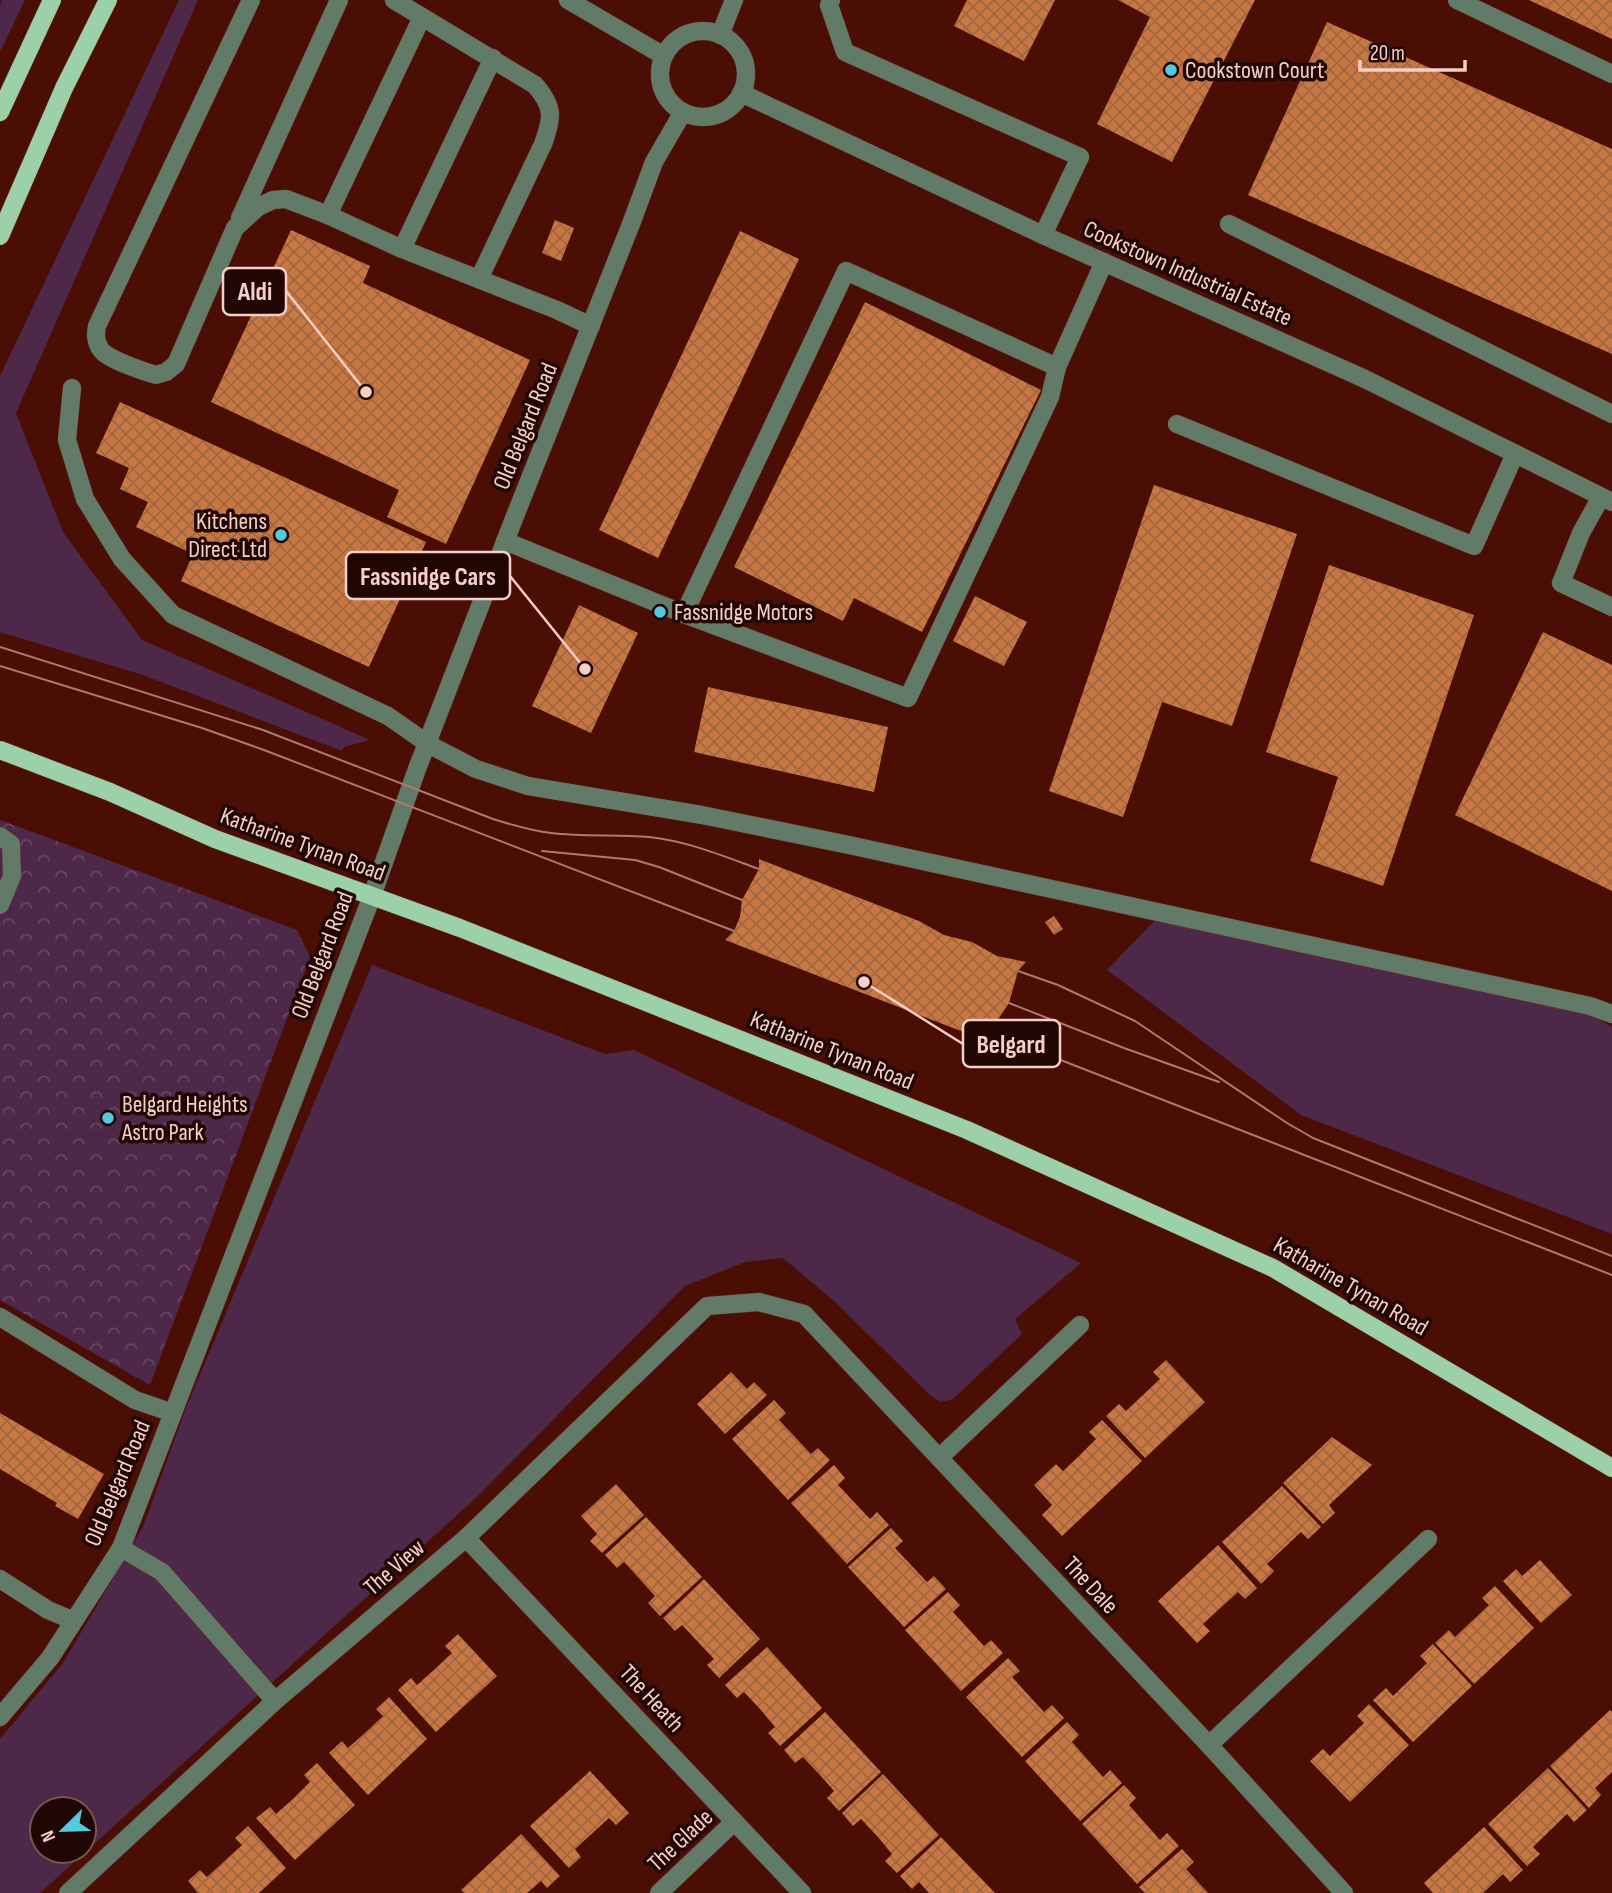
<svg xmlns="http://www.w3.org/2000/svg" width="1612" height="1893" viewBox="0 0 1612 1893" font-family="'Sofia Sans Condensed',sans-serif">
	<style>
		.green { fill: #4e2849; fill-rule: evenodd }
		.park { fill: url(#park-crowns) }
		.building { fill: url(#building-cross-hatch) }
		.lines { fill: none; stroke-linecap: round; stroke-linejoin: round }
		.minor-casing { stroke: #662d24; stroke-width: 19 }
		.major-casing { stroke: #662d24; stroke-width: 19 }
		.minor { stroke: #627b68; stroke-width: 18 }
		.major { stroke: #9cd0a8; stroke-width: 18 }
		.tram { stroke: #ab7a72; stroke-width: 2 }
		.poi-dot { fill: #55cadf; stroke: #200704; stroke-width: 2.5 }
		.labels { text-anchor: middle; stroke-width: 7; stroke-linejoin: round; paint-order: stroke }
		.poi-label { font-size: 24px; fill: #f6cfc7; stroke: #200704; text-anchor: start }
		.street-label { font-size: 24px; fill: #f6cfc7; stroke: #200704 }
		.leader { fill: none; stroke: #f6cfc7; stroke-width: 2.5 }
		.callout-dot { fill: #f6cfc7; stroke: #200704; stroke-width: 2.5 }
		.callout { fill: #200704; stroke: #f6cfc7; stroke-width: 2.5 }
		.callout-label { font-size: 26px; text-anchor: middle; font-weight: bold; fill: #f6cfc7 }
	</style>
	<defs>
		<pattern id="park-crowns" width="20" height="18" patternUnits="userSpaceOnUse" patternTransform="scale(1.75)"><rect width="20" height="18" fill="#4e2849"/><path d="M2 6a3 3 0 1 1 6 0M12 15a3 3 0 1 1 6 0" fill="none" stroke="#684662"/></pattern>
		<pattern id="building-cross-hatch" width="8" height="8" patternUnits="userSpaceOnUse" patternTransform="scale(1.75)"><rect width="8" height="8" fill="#c87742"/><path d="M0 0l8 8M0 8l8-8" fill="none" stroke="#a26640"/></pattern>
	</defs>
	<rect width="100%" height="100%" fill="#4a0e05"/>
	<g class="green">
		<path d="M2,0h23l-25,52v-47z"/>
		<path d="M179,0h19l-182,413 47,119 79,108 228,100 -26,7 -2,4 -202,-77 -140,-42v-256z"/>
		<path d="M1157,918l430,94 25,15v207l-311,-119 -194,-145z"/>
		<path d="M372,965l233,89 29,-4 447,213 -66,56 7,15 -69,65 -12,3 -10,-6 -97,-95 -51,-43 -38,4 -60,24 -207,210 -438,397h-40v-154l63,-76 80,-136 43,-119zM42,1809h42v42h-42z"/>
	</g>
	<path class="park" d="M0,820l297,110 13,27 -160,428 -150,-85z"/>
	<g class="building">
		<path d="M967,0h88l-31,61 -70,-35z"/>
		<path d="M1118,0h137l-83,162 -75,-38 53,-107z"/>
		<path d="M1529,0h83v39z"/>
		<path d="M1327,22l285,127v205l-364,-159z"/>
		<path d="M555,220l19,8 -13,33 -19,-8z"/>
		<path d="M291,230l79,36 -7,17 167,77 -84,184 -59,-27 12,-27 -188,-88z"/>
		<path d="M740,231l59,28 -141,299 -59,-28z"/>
		<path d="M865,302l176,88 -119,242 -68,-34 -11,23 -109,-54z"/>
		<path d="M120,402l306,140 -57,125 -188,-86 12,-27 -57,-27 12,-25 -28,-13 9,-21 -33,-15z"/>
		<path d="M1154,485l143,49 -65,192 -70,-24 -39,115 -74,-26z"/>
		<path d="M1329,565l145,50 -91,271 -73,-25 28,-84 -72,-25z"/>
		<path d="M975,596l52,26 -23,44 -51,-25z"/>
		<path d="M579,605l59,28 -47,100 -59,-27z"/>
		<path d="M1543,632l69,33v226l-157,-76z"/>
		<path d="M708,687l180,40 -14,65 -180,-40z"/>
		<path d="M759,859l160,62 25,14 28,7 25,14 29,6 -8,9 -9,32 -10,15 -7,25 -267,-103 9,-9 6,-14 2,-17 17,-31z"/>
		<path d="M1054,916l9,13 -9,6 -9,-13z"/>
		<path d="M1166,1360l39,42 -60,56 -39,-42 13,-12 7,7 34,-32 -7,-7z"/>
		<path d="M731,1372l16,17 7,-7 13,13 -42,39 -28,-30z"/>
		<path d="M774,1400l12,13 -7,7 32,34 7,-6 12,12 -42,40 -56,-61z"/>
		<path d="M0,1413l104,61 -26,45 -23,-13 2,-3 -57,-34z"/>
		<path d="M1102,1420l40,41 -80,75 -20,-21 10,-10 -18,-20 22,-21 7,7 16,-15 17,-17 -7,-7z"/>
		<path d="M1332,1437l40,28 -43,40 6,8 -12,11 -40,-41z"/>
		<path d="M834,1465l11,13 -7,7 32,34 7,-7 12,13 -42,39 -56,-61z"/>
		<path d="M616,1484l28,31 -42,38 -12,-12 7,-7 -16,-18z"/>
		<path d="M1282,1486l39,41 -13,12 -7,-7 -34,32 7,7 -13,13 -39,-42z"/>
		<path d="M646,1517l56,60 -42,39 -12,-13 7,-7 -31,-34 -7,6 -12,-13z"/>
		<path d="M891,1528l12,13 -8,7 32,34 7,-6 12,13 -42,38 -56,-60z"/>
		<path d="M1218,1545l39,43 -12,11 -7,-7 -35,32 7,7 -13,12 -39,-42z"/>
		<path d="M1540,1560l32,35 -31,28 -38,-42 13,-12 6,7z"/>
		<path d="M704,1579l56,60 -41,39 -12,-13 7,-6 -32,-34 -7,6 -12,-13z"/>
		<path d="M1495,1586l39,42 -60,56 -39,-41 14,-13 6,7 34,-32 -7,-7z"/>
		<path d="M948,1592l12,13 -7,7 31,34 7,-6 12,13 -42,38 -56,-61z"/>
		<path d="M458,1634l39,42 -61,56 -38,-42 13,-12 6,7 18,-16 17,-16 -7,-7z"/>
		<path d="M1433,1644l39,42 -59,56 -40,-42 13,-12 7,8 34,-33 -7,-7z"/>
		<path d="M767,1647l55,61 -42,38 -12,-13 7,-6 -15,-18 -16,-17 -7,6 -12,-13z"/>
		<path d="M1008,1658l12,13 -8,6 32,35 8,-7 12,13 -42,39 -56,-60z"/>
		<path d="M389,1697l38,42 -59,56 -39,-42 13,-12 6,7 18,-16 17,-16 -7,-7z"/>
		<path d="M1369,1704l40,41 -59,57 -40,-41 13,-12 7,7 34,-33 -7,-7z"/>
		<path d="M1610,1710l2,2v60l-17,16 6,7 -12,13 -39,-42z"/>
		<path d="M825,1712l56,60 -42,39 -12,-13 7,-7 -15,-17 -16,-17 -8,6 -11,-13z"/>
		<path d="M1067,1722l12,13 -7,7 31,35 7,-7 12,13 -42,38 -55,-60z"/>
		<path d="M317,1763l38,42 -60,55 -39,-42 14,-11 6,7 18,-16 16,-16 -6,-7z"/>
		<path d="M1548,1768l39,42 -13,12 -7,-8 -34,33 7,7 -13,12 -39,-42z"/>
		<path d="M590,1771l39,42 -13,12 -7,-7 -34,31 6,8 -12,11 -39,-42z"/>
		<path d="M883,1774l56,61 -42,38 -12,-12 7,-7 -15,-18 -16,-17 -8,7 -11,-13z"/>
		<path d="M1124,1785l12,13 -7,7 31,35 7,-7 12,13 -42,38 -55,-60z"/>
		<path d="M248,1826l38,42 -27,25h-61l-10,-12 12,-11 7,7 35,-32 -7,-7z"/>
		<path d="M1484,1827l39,43 -13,12 -7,-8 -20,19h-50l-9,-10z"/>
		<path d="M521,1834l39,42 -13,12 -6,-7 -14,12h-63l-3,-3z"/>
		<path d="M941,1837l28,29 26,27h-66l-10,-11 -7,7 -12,-13z"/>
		<path d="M1182,1849l12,13 -8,7 22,24h-63l-6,-6z"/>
	</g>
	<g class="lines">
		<g class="minor-casing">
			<g id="minor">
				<path d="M251,0l-154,326c-2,9 -1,20 7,27 10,8 39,18 52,22l10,-3 10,-8 59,-136 23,-21 15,-7 13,-1 42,16 74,34 155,61 34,16"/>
				<path d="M394,0l141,85c19,22 18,32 8,59l-64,135"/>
				<path d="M568,0l96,56"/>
				<path d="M831,0l-2,5 16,47 235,105 -37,78"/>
				<path d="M1457,0l155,74"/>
				<circle cx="703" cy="74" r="43"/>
				<path d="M720,35l14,-35"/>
				<path d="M741,93l302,142 322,144 247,123"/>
				<path d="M328,215l94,-198"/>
				<path d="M240,218l99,-218"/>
				<path d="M1229,224l383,190"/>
				<path d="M402,249l91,-191"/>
				<path d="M72,388l-5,52 18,59 37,60 51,56 215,101 40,28 48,25 52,17 174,29 147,30 741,161 22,8"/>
				<path d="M1177,424l297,122 41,-92"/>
				<path d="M1601,497l-20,36 -20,50 51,24"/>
				<path d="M505,541l179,73 162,-343 211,96 47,-105"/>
				<path d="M684,614l224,84 142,-301 7,-30"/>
				<path d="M0,836l11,8 1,32 -12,29"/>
				<path d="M0,1317l135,83 38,13"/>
				<path d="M940,1457l140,-132"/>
				<path d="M466,1538l336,355"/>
				<path d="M121,1548l41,24 113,129"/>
				<path d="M0,1579l48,31 26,11"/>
				<path d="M0,1717l50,-59 71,-110 251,-652 45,-127 98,-253 116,-292 23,-62 29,-50"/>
				<path d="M1209,1745l219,-206"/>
				<path d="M68,1893l207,-192 191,-163 241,-232 52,-4 45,12 405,431 135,148"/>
				<path d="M659,1893l75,-71"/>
			</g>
		</g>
		<g class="major-casing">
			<g id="major">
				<path d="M0,112l52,-112"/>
				<path d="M0,236l64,-148 44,-88"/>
				<path d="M0,750l110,42 105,47 245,89 507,202 306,138 339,200"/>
			</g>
		</g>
		<use href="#minor" class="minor"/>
		<use href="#major" class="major"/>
		<g class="tram">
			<path d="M0,647l263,83 230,89c19,6 38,12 58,14 33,4 66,1 98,4 38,4 74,19 110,32"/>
			<path d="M0,666l202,62 62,22 470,181"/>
			<path d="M542,851l93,9 24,7 83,33"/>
			<path d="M1018,971l40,14 77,36 152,102 26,15 299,118"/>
			<path d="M1009,1003l115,45 95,34"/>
			<path d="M994,1034l618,241"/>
		</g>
	</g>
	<g class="poi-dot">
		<circle cx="1171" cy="70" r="7"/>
		<circle cx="281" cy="535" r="7"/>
		<circle cx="660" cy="612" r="7"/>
		<circle cx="108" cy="1118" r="7"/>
	</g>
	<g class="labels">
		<g class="poi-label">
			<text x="1185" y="78">Cookstown Court</text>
			<text x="267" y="529" text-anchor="end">Kitchens<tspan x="267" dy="28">Direct Ltd</tspan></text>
			<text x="674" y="620">Fassnidge Motors</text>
			<text x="122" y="1112">Belgard Heights<tspan x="122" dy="28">Astro Park</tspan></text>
		</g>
		<g class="street-label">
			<text transform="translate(1188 273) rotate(24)" y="8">Cookstown Industrial Estate</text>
			<text transform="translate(525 426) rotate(-68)" y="8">Old Belgard Road</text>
			<text transform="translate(303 844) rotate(20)" y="8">Katharine Tynan Road</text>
			<text transform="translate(322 955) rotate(-69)" y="8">Old Belgard Road</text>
			<text transform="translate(832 1050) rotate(22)" y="8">Katharine Tynan Road</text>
			<text transform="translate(1351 1286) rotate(30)" y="8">Katharine Tynan Road</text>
			<text transform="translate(117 1483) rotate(-67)" y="8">Old Belgard Road</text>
			<text transform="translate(394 1567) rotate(-41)" y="8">The View</text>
			<text transform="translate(1091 1585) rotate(47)" y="8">The Dale</text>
			<text transform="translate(652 1698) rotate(47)" y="8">The Heath</text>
			<text transform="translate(680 1840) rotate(-43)" y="8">The Glade</text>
		</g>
	</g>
	<path class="leader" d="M366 392L286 291M585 669L510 576M864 982L963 1044"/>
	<g class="callout-dot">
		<circle cx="366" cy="392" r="7"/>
		<circle cx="585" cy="669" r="7"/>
		<circle cx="864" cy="982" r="7"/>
	</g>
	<g class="callout">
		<rect x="223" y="268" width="63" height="47" rx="7"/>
		<rect x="346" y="552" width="164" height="47" rx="7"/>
		<rect x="963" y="1020" width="97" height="47" rx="7"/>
	</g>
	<g class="callout-label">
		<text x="255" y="300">Aldi</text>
		<text x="428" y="585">Fassnidge Cars</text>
		<text x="1011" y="1053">Belgard</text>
	</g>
	<g transform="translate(63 1830) rotate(247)"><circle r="33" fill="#200704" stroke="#765752" stroke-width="2"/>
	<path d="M0-5L12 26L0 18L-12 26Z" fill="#55cadf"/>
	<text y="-10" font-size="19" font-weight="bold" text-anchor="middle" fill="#f6cfc7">N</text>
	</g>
	<path d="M1360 60v10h105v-10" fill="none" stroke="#f6cfc7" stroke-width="3.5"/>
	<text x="1370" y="60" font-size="21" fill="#f6cfc7" stroke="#200704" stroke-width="5" paint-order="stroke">20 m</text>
</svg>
